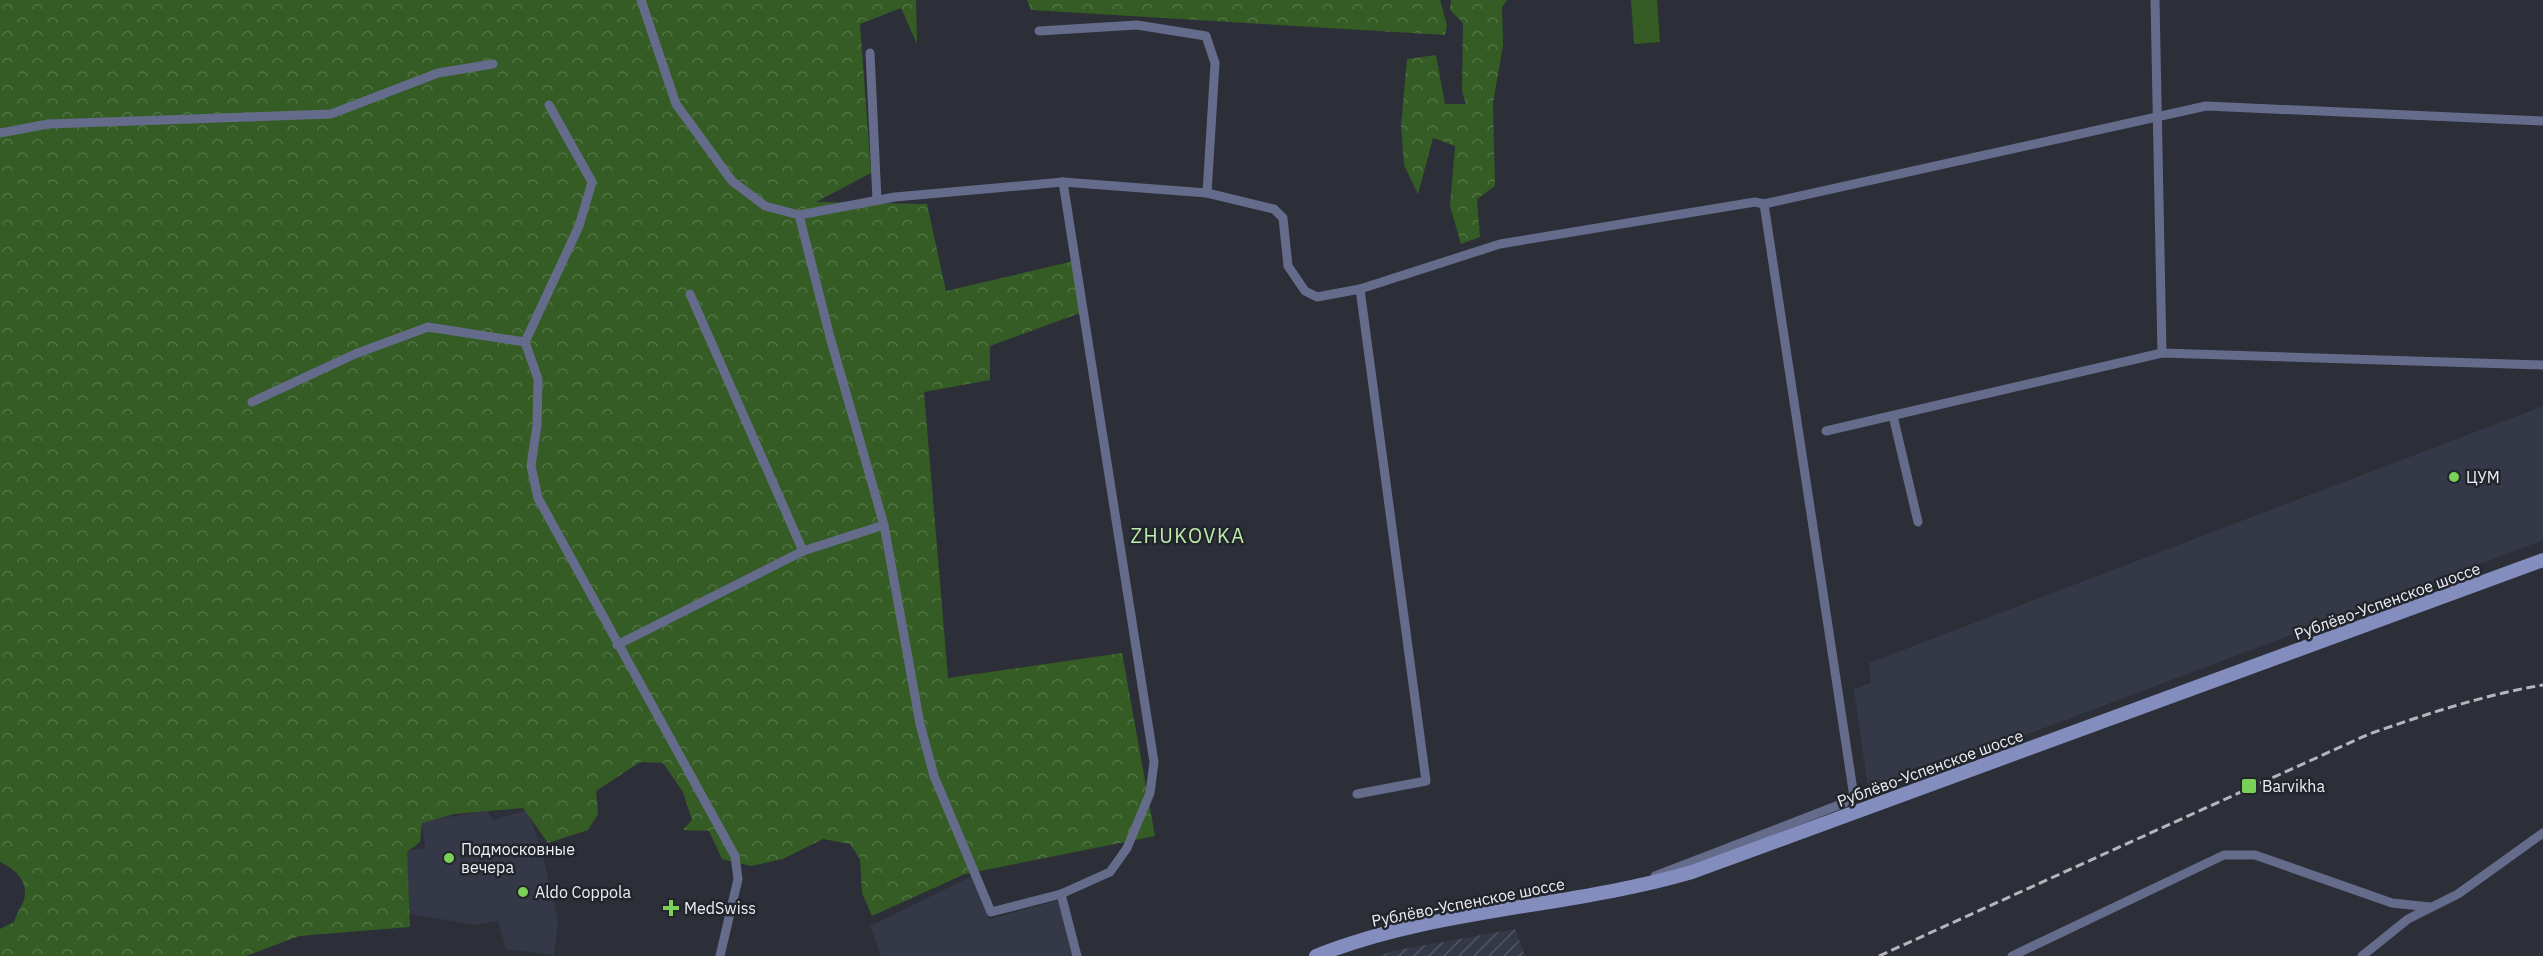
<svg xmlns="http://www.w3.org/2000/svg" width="2543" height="956" viewBox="0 0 2543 956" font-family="'IBM Plex Sans',sans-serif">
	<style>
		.built { fill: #353947 }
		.industrial { fill: url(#industrial-furrows) }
		.grass { fill: #345c24 }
		.forest { fill: url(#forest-crowns) }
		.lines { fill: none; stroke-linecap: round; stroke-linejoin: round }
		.street { stroke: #656c8b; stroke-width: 9 }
		.secondary { stroke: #838ebf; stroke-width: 14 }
		.rail { stroke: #b5b6bd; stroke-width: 3; stroke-dasharray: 9 4.5; stroke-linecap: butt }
		.poi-dot { fill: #7ad157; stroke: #23252d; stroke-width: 2 }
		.labels { text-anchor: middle; stroke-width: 5; stroke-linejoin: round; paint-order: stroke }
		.poi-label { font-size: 16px; fill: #eeeff5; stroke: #23252d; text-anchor: start }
		.street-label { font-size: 16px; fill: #eeeff5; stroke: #23252d }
		.quarter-label { font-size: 20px; letter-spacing: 1.5px; fill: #bbecab; stroke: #23252d }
	</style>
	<defs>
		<pattern id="industrial-furrows" width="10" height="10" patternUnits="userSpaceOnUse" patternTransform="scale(1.5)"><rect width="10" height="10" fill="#353947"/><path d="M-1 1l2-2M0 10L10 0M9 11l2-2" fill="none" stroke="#535662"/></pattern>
		<pattern id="forest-crowns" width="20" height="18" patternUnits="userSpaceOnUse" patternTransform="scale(1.5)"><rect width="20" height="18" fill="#345c24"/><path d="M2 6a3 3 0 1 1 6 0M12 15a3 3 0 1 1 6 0" fill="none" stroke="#527444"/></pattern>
	</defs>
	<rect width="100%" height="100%" fill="#2c2f37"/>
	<g class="built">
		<path d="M2543,406v134l-674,254 -15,-105 17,-6 -2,-20z"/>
		<path d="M527,810l14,38 17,73 -4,34 -48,-6 -8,-28 -22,4 -72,-12 -3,-61 24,-4 -3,-27 65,-10 7,9z"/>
		<path d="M974,875l15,44 70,-19 16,56h-194l-11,-30z"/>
	</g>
	<path class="industrial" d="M1515,929l10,27h-145l12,-5z"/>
	<path class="grass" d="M1631,0h26l3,42 -26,2z"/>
	<g class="forest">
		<path d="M0,0h916l1,44 -16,-36 -41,16 11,149 -55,29 111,2 19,87 128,-30 6,52 -90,33v34l-66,12 24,286 174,-25 33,183 -190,38 -93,42 -10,-23 -2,-34 -10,-15 -27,-5 -40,20 -32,7 -29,-7 -13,-28 -26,-1 9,-10 -9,-28 -20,-29 -23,-1 -44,29 2,23 -10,16 -40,13 -25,-35 -69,6 -32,9 -2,19 -13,10 3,75 -111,9 -53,20h-246v-27l14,-7c2,-8 7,-14 10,-22 5,-19 -9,-31 -24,-38z"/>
		<path d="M1027,0h413l7,25 -2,10 -414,-25z"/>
		<path d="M1451,0h56l-5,7 1,38 -10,58 2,83 -18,13 3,38 -19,7 -11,-38 5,-60 -22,-8 -15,56 -14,-29 -3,-39 6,-67 29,-4 9,49h21l-4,-13 1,-68 -13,-13z"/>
	</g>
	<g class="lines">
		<g class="street">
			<path d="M641,0l35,104 56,77 33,25 34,9 31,122 54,188 36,199 14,52 57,136 70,-18 49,-22 17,-24 23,-55 4,-31 -91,-580"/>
			<path d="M2155,0l7,353"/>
			<path d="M1039,31l98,-6 69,11 9,27 -8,130"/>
			<path d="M870,53l7,147"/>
			<path d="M549,105l43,77 -13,44 -54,116 13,37 -1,46 -6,41 7,32 197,358 3,23 -18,77"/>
			<path d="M0,133l48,-9 283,-10 107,-41 55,-9"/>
			<path d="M799,215l96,-18 168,-15 144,11 67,16 9,9 5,48 17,25 12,6 43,-8 140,-45 255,-42 9,2 442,-98 337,15"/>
			<path d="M252,402l103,-48 73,-27 97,15"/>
			<path d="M1893,416l25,106"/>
			<path d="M1826,431l336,-78 381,12"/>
			<path d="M803,551l81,-26"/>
			<path d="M617,645l186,-94 -113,-257"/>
			<path d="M1357,794l69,-13 -66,-492"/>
			<path d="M1655,876l189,-73 10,-6 -90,-593"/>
			<path d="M1061,894l16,62"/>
			<path d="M2012,956l212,-101h31l137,48 38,4"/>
			<path d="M2362,956l46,-37 50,-25 85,-61"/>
		</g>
		<path class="secondary" d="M1316,956c120,-48 253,-48 376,-84l851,-312"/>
		<path class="rail" d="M1879,956l490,-222c58,-20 114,-39 174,-49"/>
	</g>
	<g class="poi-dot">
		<circle cx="2454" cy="477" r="6"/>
		<rect x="2241" y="778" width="16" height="16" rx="3"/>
		<circle cx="449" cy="858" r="6"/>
		<circle cx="523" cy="892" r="6"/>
		<path d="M668 899h6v6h6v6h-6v6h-6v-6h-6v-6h6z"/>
	</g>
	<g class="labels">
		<g class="poi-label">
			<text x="2466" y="483">ЦУМ</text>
			<text x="2262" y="792">Barvikha</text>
			<text x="461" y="855">Подмосковные<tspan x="461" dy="18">вечера</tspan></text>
			<text x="535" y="898">Aldo Coppola</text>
			<text x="684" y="914">MedSwiss</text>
		</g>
		<g class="street-label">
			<text transform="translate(2387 601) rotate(-20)" y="6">Рублёво-Успенское шоссе</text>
			<text transform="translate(1930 768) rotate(-20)" y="6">Рублёво-Успенское шоссе</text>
			<text transform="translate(1468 902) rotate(-11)" y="6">Рублёво-Успенское шоссе</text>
		</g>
		<g class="quarter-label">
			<text x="1188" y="543">ZHUKOVKA</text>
		</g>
	</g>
</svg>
